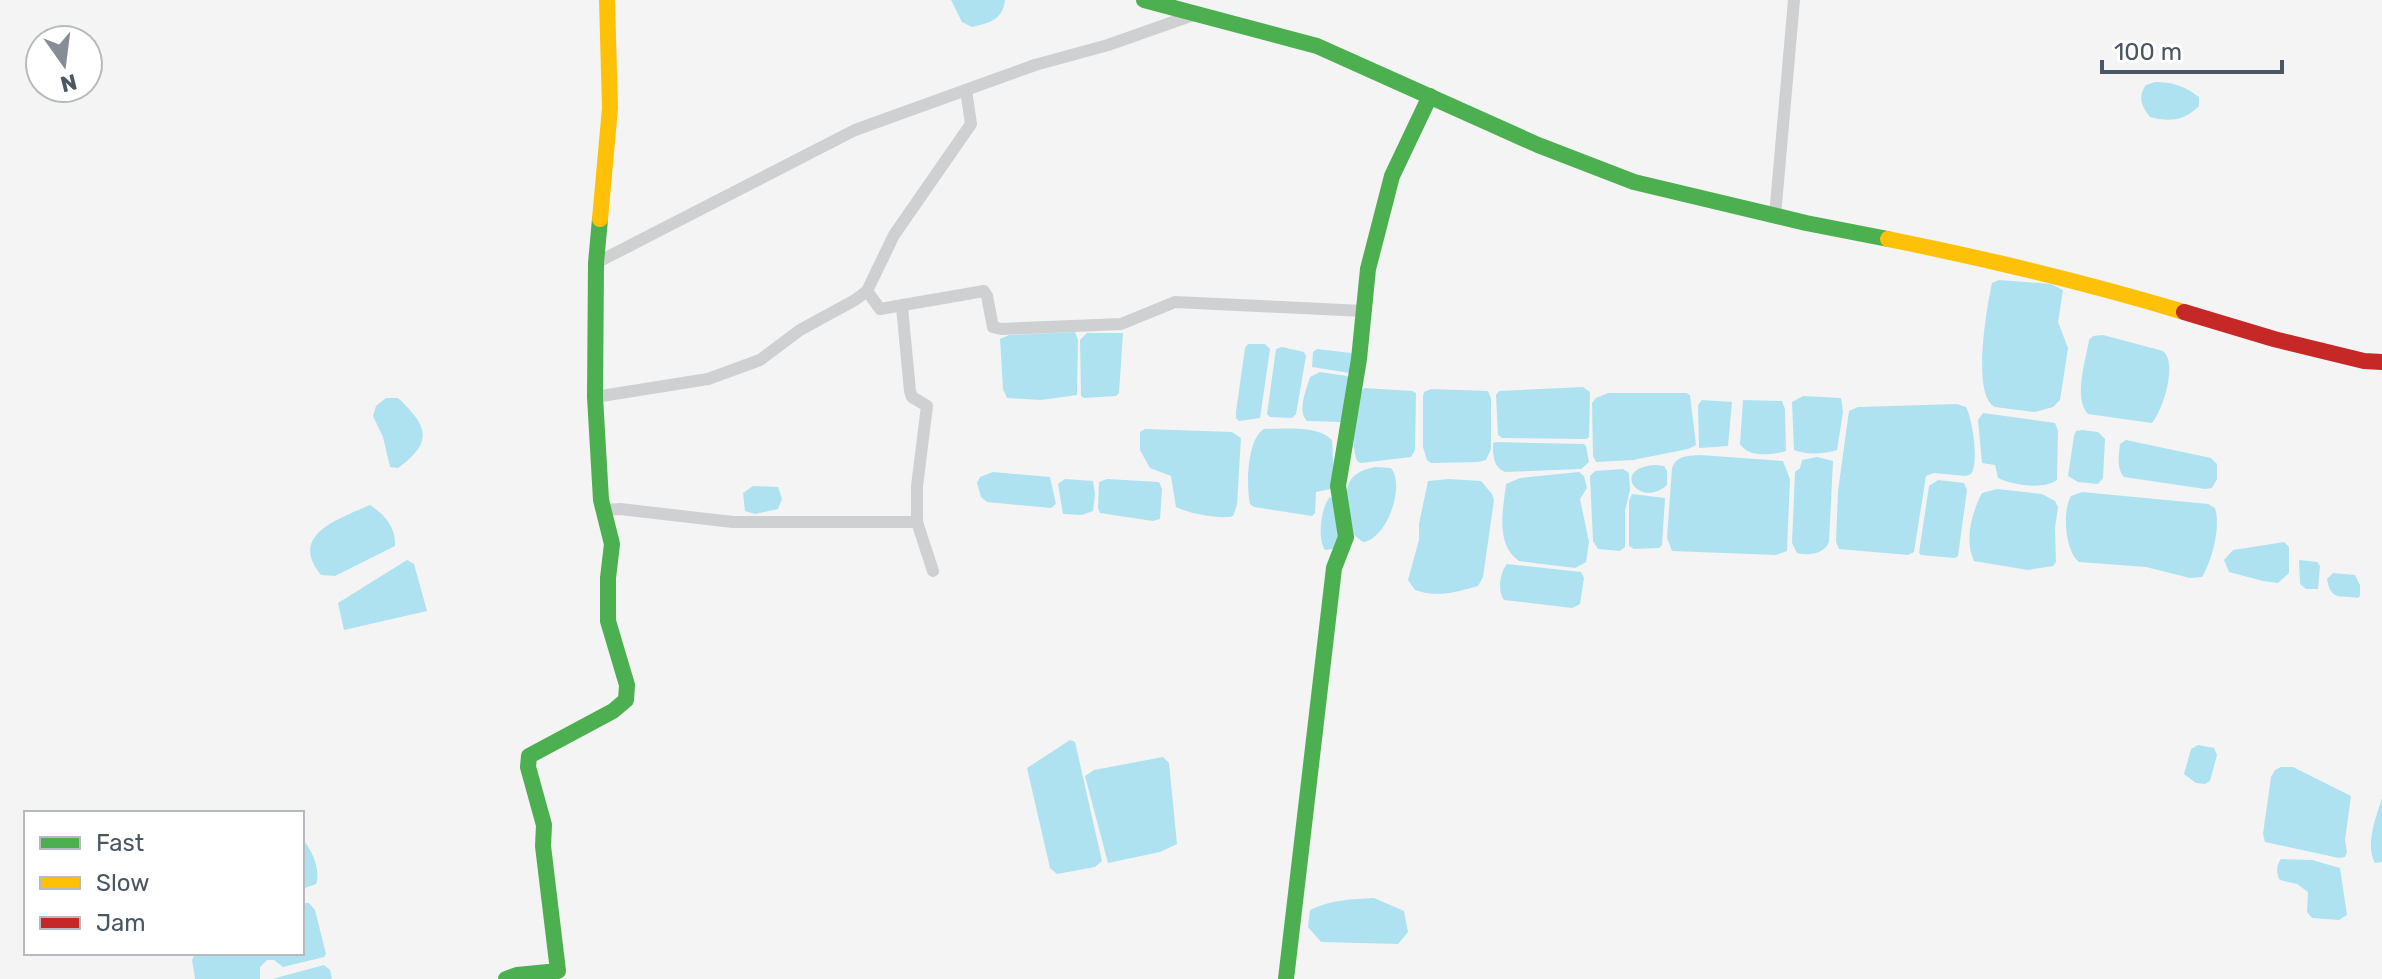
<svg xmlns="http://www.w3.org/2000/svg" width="2382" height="979" viewBox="0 0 2382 979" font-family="Rubik,sans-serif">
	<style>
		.water { fill: #aee2f0 }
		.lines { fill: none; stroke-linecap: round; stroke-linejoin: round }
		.street { stroke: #ced0d2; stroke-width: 12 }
		.fast { stroke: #4caf50; stroke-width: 16 }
		.slow { stroke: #ffc107; stroke-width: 16 }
		.jam { stroke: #c62828; stroke-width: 16 }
	</style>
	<rect width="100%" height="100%" fill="#f4f4f4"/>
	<g class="water">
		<path d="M951,0h54c-2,20 -16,23 -33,27l-10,-5z"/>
		<path d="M2155,82c17,0 30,4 44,15v9c-15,15 -29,16 -49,11 -8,-10 -13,-20 -4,-32z"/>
		<path d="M1999,280l52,4 12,6 -5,32 10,26 -8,52 -7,7 -18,5 -40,-5c-24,-11 -8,-101 -3,-124z"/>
		<path d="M1075,332l3,8 -1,55 -36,5 -34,-2 -4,-9 -3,-50 9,-4z"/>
		<path d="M1087,333h36l-4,60 -3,3 -32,2 -3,-2 -1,-56z"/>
		<path d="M2103,335l60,16c15,12 0,59 -11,72l-64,-9c-15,-16 -2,-54 1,-74l4,-4z"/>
		<path d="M1248,344h17l5,5 -10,69 -21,3 -3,-3v-6l9,-64z"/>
		<path d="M1282,347l22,5 2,4 -10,58 -4,4 -22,-1 -3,-3 9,-65z"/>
		<path d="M1317,349l34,4 2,2 -3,18 -38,-6 1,-15z"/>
		<path d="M1320,372l27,4 3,4 -9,42 -34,-1c-10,-11 -1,-30 3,-44z"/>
		<path d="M1583,387l7,5 -1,45 -3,2 -84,-1 -4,-3 -2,-40 3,-4z"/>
		<path d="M1364,388l48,3 4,2 -1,57 -4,7 -50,6 -4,-2c-6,-15 -5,-62 7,-73z"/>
		<path d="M1431,389l57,2 3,8v50l-5,11 -8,2 -47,1 -4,-3 -4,-13v-50l1,-5z"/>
		<path d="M1608,393h78l4,2 6,50 -8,4 -55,11 -37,2 -3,-6 -1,-53 4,-5z"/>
		<path d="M1803,396l38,2 2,14 -6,38c-12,4 -32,5 -43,0l-2,-48z"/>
		<path d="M386,398h12c30,28 36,44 0,70l-8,-1 -7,-30 -10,-21 3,-10z"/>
		<path d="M1702,400l30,2 -4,44 -29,2 -1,-43z"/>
		<path d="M1743,400l39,1 3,8 1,42c-14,4 -37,7 -46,-7z"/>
		<path d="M1957,404l9,3c7,14 13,55 5,67l-5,2 -32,-3 -8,3 -12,76 -6,3 -69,-6 -3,-7 2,-51 11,-80 9,-4z"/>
		<path d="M1983,413l72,10 3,8 -1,49c-13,10 -45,5 -59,-2l-3,-13 -13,-2 -4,-43z"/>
		<path d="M1145,429l87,3 9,6 -4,67 -4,11c-11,4 -46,-3 -57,-9l-5,-31 -21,-8 -10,-18v-18z"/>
		<path d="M1264,429c19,0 54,-4 68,11l2,39 -3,10 -15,3 -1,21 -3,3 -58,-9 -4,-3c-4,-19 -3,-65 14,-75z"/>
		<path d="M2082,430l16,2 7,7 -2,39 -5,6 -20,-2 -10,-6 6,-40 2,-5z"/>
		<path d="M2126,440l85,18 6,6v15l-5,9 -7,1 -81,-12c-8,-9 -5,-22 -4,-33z"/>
		<path d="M1496,442l88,2 2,2 3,16 -8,7 -76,3c-12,-5 -12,-17 -12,-29z"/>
		<path d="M1700,455l83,6 7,18 -3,72 -11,4 -104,-4 -5,-13 5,-70c5,-13 16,-12 28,-13z"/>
		<path d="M1817,457l16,4 -4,81c-5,12 -20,14 -32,11l-5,-10 3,-71 5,-4 2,-8z"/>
		<path d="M1656,465l8,1 3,5v14c-28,25 -58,-18 -11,-20z"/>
		<path d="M1375,467l16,1c15,18 -5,72 -28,74l-9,-7c-6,-32 -20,-60 21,-68z"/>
		<path d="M1623,469l6,4 1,17 -5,21v36l-5,4 -22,-2 -5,-8 -3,-65 5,-5z"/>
		<path d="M993,472l57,5 6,27 -5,4 -64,-6 -6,-5 -4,-14 3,-6z"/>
		<path d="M1579,472l5,4 3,12 -7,11 9,43 -3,20 -11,6 -56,-7c-24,-17 -16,-51 -13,-77l14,-6z"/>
		<path d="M1065,479l28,2 2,13 -2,17 -11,4 -19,-1 -5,-30z"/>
		<path d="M1107,479l52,3 3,7 -2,30 -7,2 -53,-8 -2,-5 1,-26z"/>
		<path d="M1448,479l33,2 11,13 2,6 -11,77 -5,9c-22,6 -41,12 -63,4l-7,-10 11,-40v-16l9,-43z"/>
		<path d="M1938,480l26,3 3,7 -9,66 -3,2 -34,-3 -2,-2 10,-67z"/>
		<path d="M753,486l25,1 4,12 -4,10 -23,5 -10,-3 -2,-18z"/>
		<path d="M1997,489l45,5 13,7 3,6 -3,21 1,34 -3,4 -25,4 -54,-9c-10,-21 -2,-49 8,-68z"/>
		<path d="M2082,492l126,12 7,4c6,18 -3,53 -13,69l-12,1 -44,-11 -67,-5c-14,-11 -17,-51 -8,-66z"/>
		<path d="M1632,494l33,4 -3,47 -3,3 -25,1 -5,-3v-45z"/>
		<path d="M1330,497l4,3 6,31 -7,18 -8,1c-8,-11 -4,-44 5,-53z"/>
		<path d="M370,505c15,10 26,22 25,41l-60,30 -14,-1c-33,-40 17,-56 49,-70z"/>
		<path d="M2284,542l5,5v26l-11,10 -15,-2 -34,-9 -5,-12 9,-10z"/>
		<path d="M407,560l7,4 13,47 -83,19 -6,-27z"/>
		<path d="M2299,560l18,2 3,4 -2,23h-12l-6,-5z"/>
		<path d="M1507,564l74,8 3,6 -4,26 -8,4 -68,-8c-7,-9 -4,-28 3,-36z"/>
		<path d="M2333,573l22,2 5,10v11l-2,2c-19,-3 -27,3 -31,-19z"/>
		<path d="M1070,740l5,2 27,119 -7,6 -38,7 -7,-6 -23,-100z"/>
		<path d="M2198,745l16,3 3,7 -7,26 -5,3 -9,-1 -12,-9 7,-25z"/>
		<path d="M1163,757l6,6 8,81 -17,8 -52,11 -23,-87 9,-6z"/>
		<path d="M2281,767h12l58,29 -6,44 2,12 -2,5 -6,1 -74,-16 -2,-8 8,-57 4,-7z"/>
		<path d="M2382,798v64l-7,1c-10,-19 1,-45 7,-65z"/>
		<path d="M302,839c10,10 19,32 14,45l-14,5z"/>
		<path d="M2281,859l31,1 28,8 7,47 -8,5 -27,-2 -5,-6 1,-20 -11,-8 -17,-4c-4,-6 -4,-15 1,-21z"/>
		<path d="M1374,898l30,13 4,21 -10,12 -77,-2 -13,-15 2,-17c20,-10 42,-11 64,-12z"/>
		<path d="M302,903h7l6,7 11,44 -2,3 -41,10 -9,-7h-7l-7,7v12h-65l-3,-19 3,-7h107z"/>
		<path d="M324,965l6,5 2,9h-60z"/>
	</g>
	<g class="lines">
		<g class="street">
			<path d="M1775,216l19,-216"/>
			<path d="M596,263l259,-133 180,-65 73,-20 88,-31"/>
			<path d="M867,291l13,18 104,-18 3,5 6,31 8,2 120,-5 54,-22 189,9"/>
			<path d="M902,307l8,84 2,6 15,9 -10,80v36l16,49"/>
			<path d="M595,397l113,-18 52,-19 40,-30 55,-30 12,-9 27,-56 77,-111 -5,-34"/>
			<path d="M604,510l16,-1 113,13h184"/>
		</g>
		<g class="fast">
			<path d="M1144,0l173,46 221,99 96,37 172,41 82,16"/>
			<path d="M506,979l11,-4 41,-4 -15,-125 1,-21 -16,-58 1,-11 84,-45 13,-11 1,-15 -19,-64v-43l4,-34 -11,-44 -6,-103 1,-134 4,-44"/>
			<path d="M1286,979l48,-411 12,-31 -8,-51 21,-127 9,-90 24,-93 38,-80"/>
		</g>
		<g class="slow">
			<path d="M600,219l10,-111 -3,-108"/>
			<path d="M1888,239c100,20 199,44 296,73"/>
		</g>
		<path class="jam" d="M2184,312l90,27 90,22 18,1"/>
	</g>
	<rect x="24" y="811" width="280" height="144" fill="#ffffff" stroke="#b7bbc0" stroke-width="2"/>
	<rect x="40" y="837" width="40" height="12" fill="#4caf50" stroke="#b7bbc0" stroke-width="2"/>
	<text x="96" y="851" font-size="24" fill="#4a5661">Fast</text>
	<rect x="40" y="877" width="40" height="12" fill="#ffc107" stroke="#b7bbc0" stroke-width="2"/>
	<text x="96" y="891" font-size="24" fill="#4a5661">Slow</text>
	<rect x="40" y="917" width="40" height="12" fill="#c62828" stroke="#b7bbc0" stroke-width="2"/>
	<text x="96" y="931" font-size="24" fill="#4a5661">Jam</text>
	<g transform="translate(64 64) rotate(166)"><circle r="38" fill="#ffffff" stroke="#b7bbc0" stroke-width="2"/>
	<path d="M0-6L14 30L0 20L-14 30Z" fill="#868d94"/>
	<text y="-12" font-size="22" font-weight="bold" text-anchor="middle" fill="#4a5661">N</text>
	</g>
	<path d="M2102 60v12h180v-12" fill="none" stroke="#4a5661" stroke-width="4"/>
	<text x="2114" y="60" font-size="24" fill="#4a5661" stroke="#ffffff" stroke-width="6" paint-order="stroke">100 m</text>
</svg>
